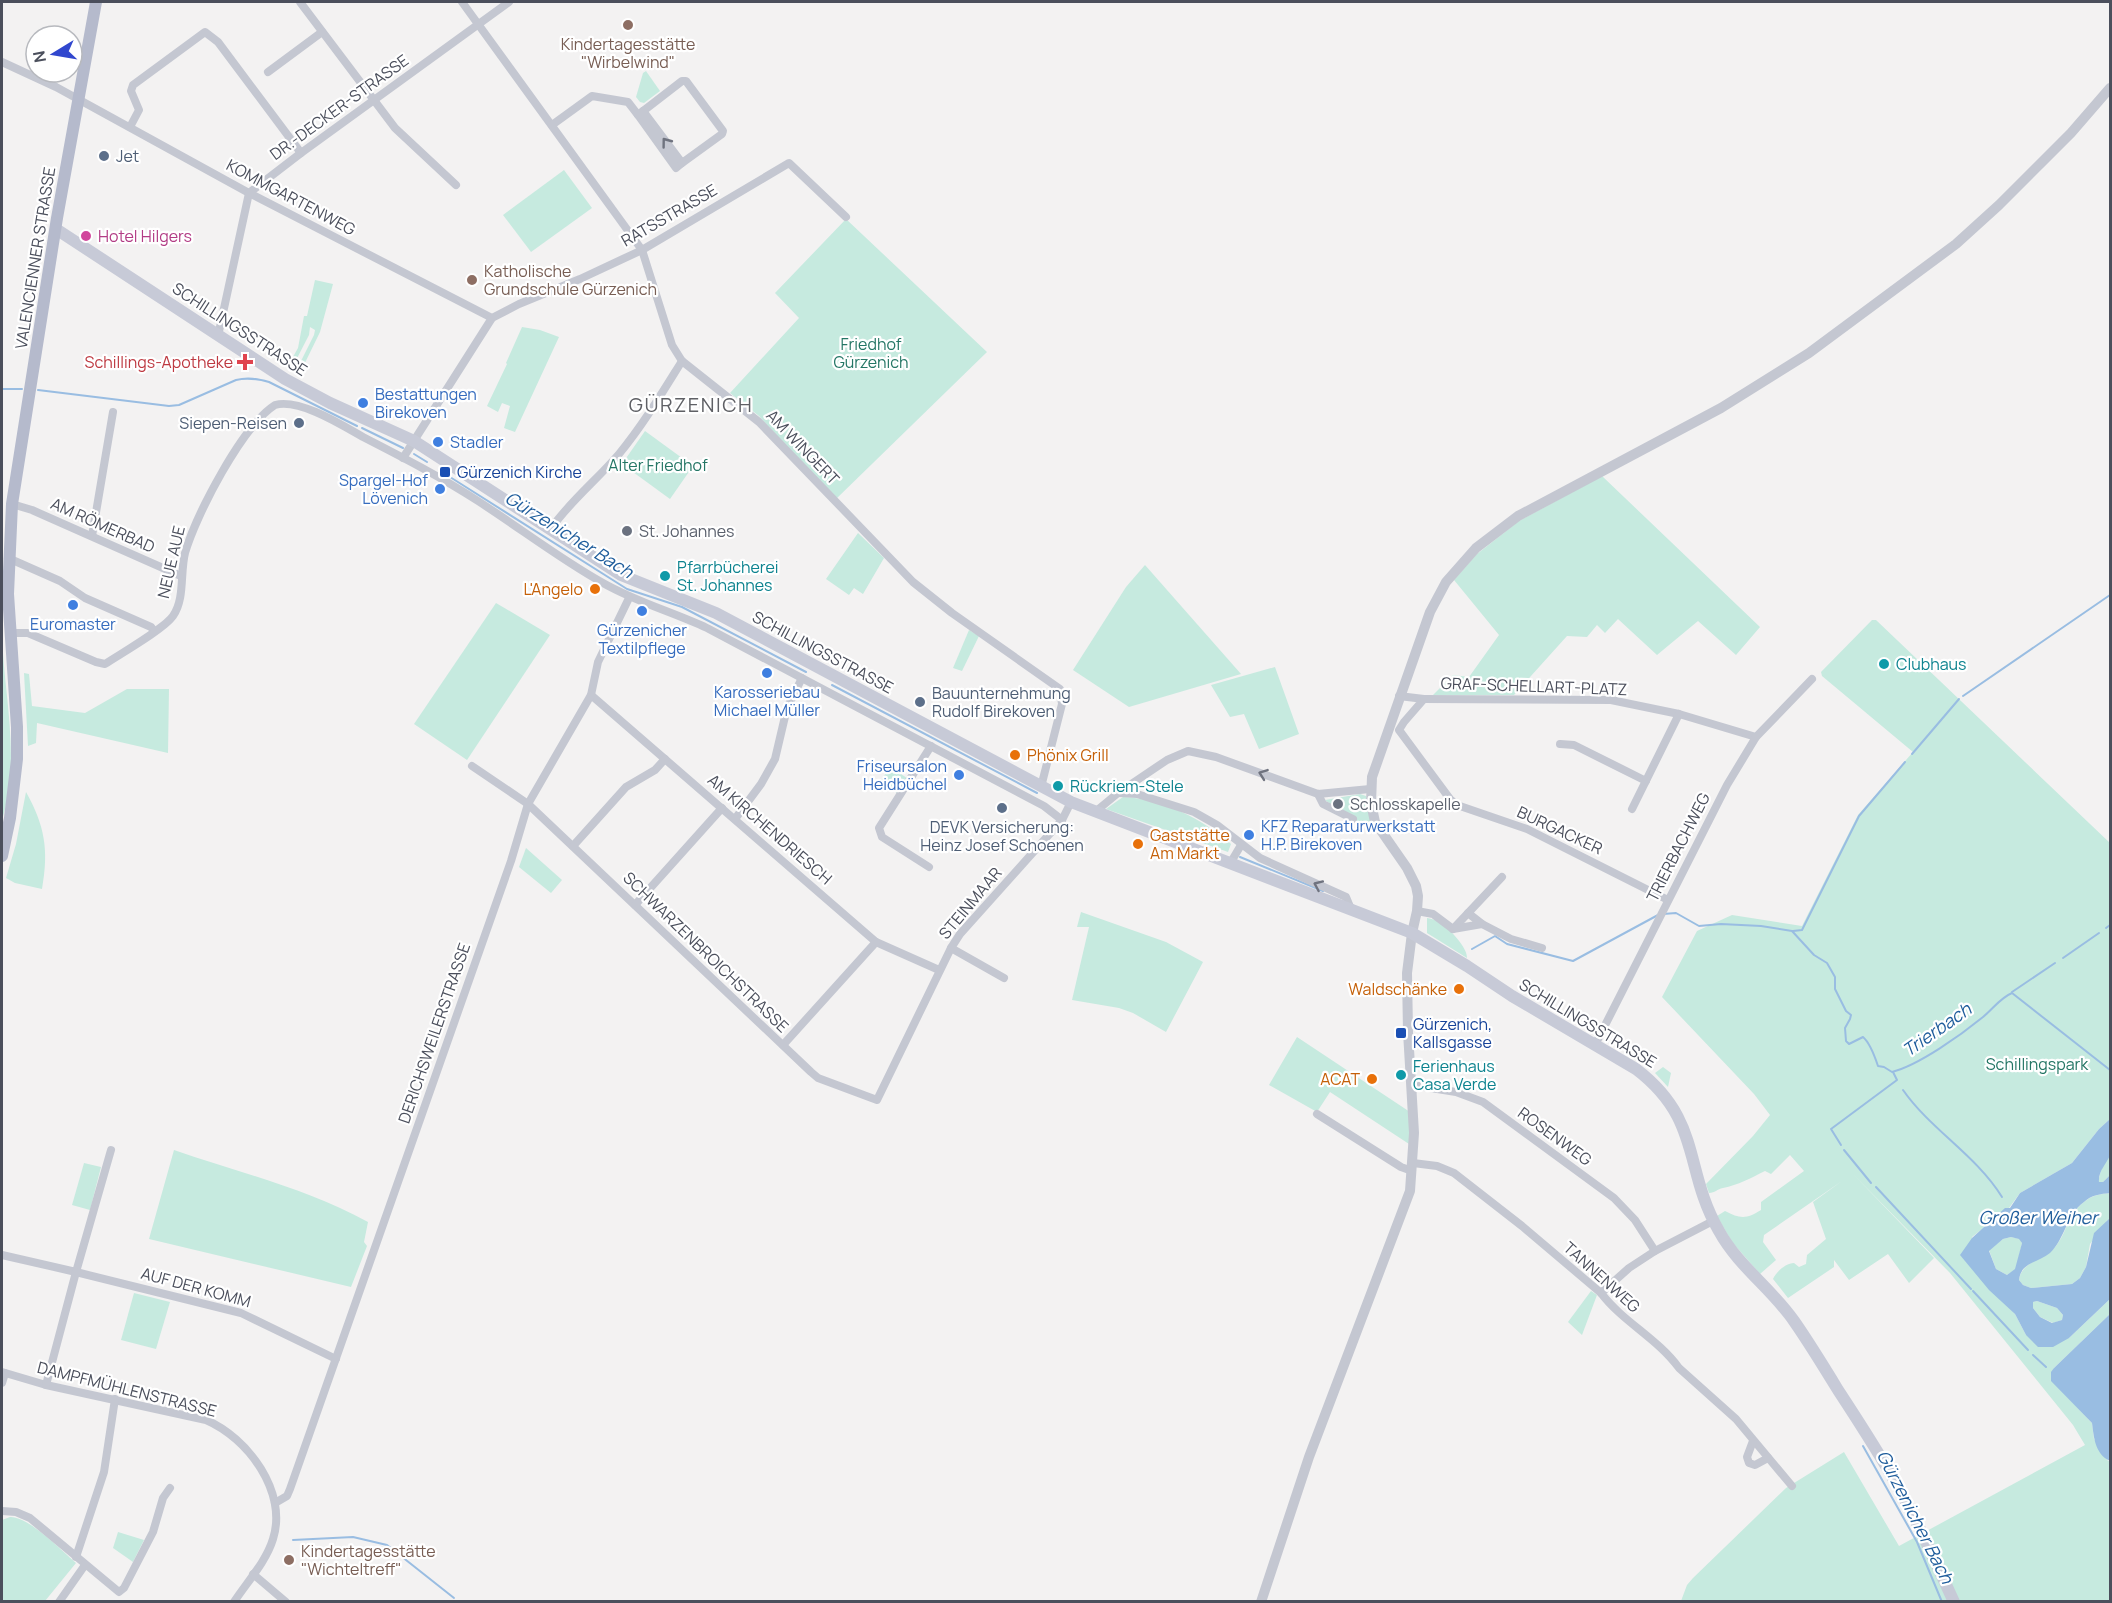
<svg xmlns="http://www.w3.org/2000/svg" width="2112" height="1603" viewBox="0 0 2112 1603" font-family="Manrope,sans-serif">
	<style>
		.green { fill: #c6eadf }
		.water { fill: #99bde2; fill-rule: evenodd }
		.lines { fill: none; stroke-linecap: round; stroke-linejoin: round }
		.stream { stroke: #99bde2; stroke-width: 2 }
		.minor { stroke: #c4c7d1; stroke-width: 8 }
		.tertiary { stroke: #c4c7d1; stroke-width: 10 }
		.secondary { stroke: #c7cad7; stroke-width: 12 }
		.primary { stroke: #b5bacc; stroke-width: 12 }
		.oneway { stroke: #6f737f }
		.education-dot { fill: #8d6e63; stroke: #fff; stroke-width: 2 }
		.service-dot { fill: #5c6f8a; stroke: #fff; stroke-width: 2 }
		.hotel-dot { fill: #d1479c; stroke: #fff; stroke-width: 2 }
		.health-dot { fill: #e0444e; stroke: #fff; stroke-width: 2 }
		.shop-dot { fill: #3f7fe0; stroke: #fff; stroke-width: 2 }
		.transit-dot { fill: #1a4fb4; stroke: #fff; stroke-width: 2 }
		.worship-dot { fill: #6b7280; stroke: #fff; stroke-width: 2 }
		.culture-dot { fill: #0f9aa8; stroke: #fff; stroke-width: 2 }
		.food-dot { fill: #e8710a; stroke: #fff; stroke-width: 2 }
		.labels { text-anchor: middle; stroke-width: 4.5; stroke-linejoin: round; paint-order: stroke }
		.education-label { font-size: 16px; fill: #785e54; stroke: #fff; text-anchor: start }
		.street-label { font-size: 16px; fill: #4b4f5c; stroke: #fff }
		.service-label { font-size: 16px; fill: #4e5e75; stroke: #fff; text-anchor: start }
		.hotel-label { font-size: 16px; fill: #b23c85; stroke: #fff; text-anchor: start }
		.park-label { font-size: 16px; fill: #247665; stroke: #fff }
		.health-label { font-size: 16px; fill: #be3a42; stroke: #fff; text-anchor: end }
		.shop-label { font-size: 16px; fill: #366cbe; stroke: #fff; text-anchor: start }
		.transit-label { font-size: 16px; fill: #164399; stroke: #fff; text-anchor: start }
		.worship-label { font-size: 16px; fill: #5b616d; stroke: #fff; text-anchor: start }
		.culture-label { font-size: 16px; fill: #0d838f; stroke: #fff; text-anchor: start }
		.food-label { font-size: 16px; fill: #c56008; stroke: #fff; text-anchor: end }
		.water-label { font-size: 18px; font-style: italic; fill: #1f5d9c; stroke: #fff }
		.quarter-label { font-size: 20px; letter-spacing: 1.5px; fill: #5f6065; stroke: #fff }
	</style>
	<rect width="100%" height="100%" fill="#f3f2f2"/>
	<g class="green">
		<path d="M646,71l14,20 -16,12 -4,-1 -4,-5 7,-24z"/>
		<path d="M564,170l28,38 -61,44 -28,-37z"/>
		<path d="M846,219l141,133 -152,148 -76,-84 -29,-23 69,-75 -24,-25z"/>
		<path d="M315,280l18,4 -13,48 -19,39 -4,-2 17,-34 1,-5 -5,-3 -1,8 -16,31 -4,-2 9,-16 6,-32h3z"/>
		<path d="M522,327l18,3 19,7 -44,95 -11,-4 6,-22 -8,-3 -4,9 -11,-6 20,-42 -1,-1z"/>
		<path d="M645,431l48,35 -23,33 -48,-35z"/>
		<path d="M1602,476l158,151 -24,28 -38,-34 -41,34 -39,-36 -13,14 -8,-8 -10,12 -20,-1 -53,59h-81l20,-20 16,2 30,-42 -45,-55 23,-26 42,-33z"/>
		<path d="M858,533l26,25 -21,36 -9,-6 -5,7 -23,-16z"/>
		<path d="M1145,565l96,109 -112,33 -56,-37 53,-83z"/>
		<path d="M496,603l54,32 -83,125 -53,-36z"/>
		<path d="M1872,620h4l234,223v276l-11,10 -27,34 -52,30 -11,15 -37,29 34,67 9,10 11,21 43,3 41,-39v15l-56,54 -3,12 41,43 2,16 14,22h2v140h-429l6,-16 6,-7 93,-90 58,-36 55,94 186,-101 -12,-20 -123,-152 -98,-100 82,85 -25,25 -21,-29 -39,26 -15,-20v7l-46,31 -15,-19c3,-7 13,-16 21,-16l5,4 7,-3 1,-9 19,-16 -13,-37 29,-21 -78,54 -1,7 13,18 -16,14 -28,-32 -15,-26 8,-5c15,8 22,8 36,-1v-8l43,-31 -14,-16 -19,19 -6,-3c-14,7 -27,14 -42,17 -6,1 -8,5 -14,5l-3,-9 47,-48 17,-21 -16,-21 -92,-97 35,-66 35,-16 70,11 56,-111 55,-63 -91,-76 -1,-4z"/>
		<path d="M969,630l10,6 -17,35 -9,-3z"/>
		<path d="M2,635c2,62 19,124 0,185z"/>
		<path d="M1275,667l24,67 -40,15 -15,-35 -14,3 -19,-32z"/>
		<path d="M24,673l5,1 3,32 53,7 42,-24h42l-1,64 -131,-30 -1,20 -8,3z"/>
		<path d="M890,767l17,11 -10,15 -17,-11z"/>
		<path d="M26,792c19,34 23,58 16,97l-27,-6 -9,-5 10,-34z"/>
		<path d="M1360,794l6,2 8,33 -3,3c-14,-13 -31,-20 -46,-32z"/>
		<path d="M1123,797c40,2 78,21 108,47l-3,8 -122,-43z"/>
		<path d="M526,848l36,32 -11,13 -32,-26z"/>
		<path d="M1081,912l85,30 37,20 -37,70 -33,-19 -14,-5 -47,-8 17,-73h-12z"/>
		<path d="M1427,918c4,1 7,1 10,3 11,5 31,27 30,37l-40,-25z"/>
		<path d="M1297,1037l113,75 -1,32 -79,-52 -13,20 -48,-27z"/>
		<path d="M1663,1067l8,6 -3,14 -13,-14z"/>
		<path d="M174,1150c66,23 132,38 194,72l-4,20 3,4 -16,41 -202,-48z"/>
		<path d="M2110,1154v21l-7,7 -4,1c-1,-10 6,-21 11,-29z"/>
		<path d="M84,1163l17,4 -11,43 -18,-5z"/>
		<path d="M2110,1193v25l-3,3 -17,23 -4,23 -6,11 -8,6 -41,4 -8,-3 -4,-5c2,-18 25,-21 37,-34 11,-14 12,-32 28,-44 8,-7 17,-8 26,-9z"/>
		<path d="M2011,1237l9,2 2,4 -6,26 -9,6 -11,-6 -7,-19 14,-11z"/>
		<path d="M1591,1291l6,4 -15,40 -14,-13z"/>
		<path d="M134,1293l36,9 -14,47 -35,-9z"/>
		<path d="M2037,1301l20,7 6,7 -1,5 -9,3 -13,-6 -7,-9v-6z"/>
		<path d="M10,1517c18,-1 52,34 66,46l-31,38h-43v-81z"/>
		<path d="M118,1532l26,8 -11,22 -20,-14z"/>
	</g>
	<g class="water">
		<path d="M2110,1119c1,10 2,27 0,36 -4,10 -12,16 -11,27h4l7,-7v18c-9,1 -19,2 -26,9 -18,13 -19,37 -34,51 -12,10 -29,9 -31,27l4,5 8,3 41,-4 8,-6 6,-11 8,-34 16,-15v81l-41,39 -16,9h-15l-12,-12 -11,-21 -26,-24 -29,-35 12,-17 33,-30h5l10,-15 52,-30 27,-34zM2011,1237l8,2 3,4 -7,26 -8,6 -11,-6 -7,-18 14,-12zM2037,1301l20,7 6,7 -1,5 -10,3 -12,-6 -7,-9v-6z"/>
		<path d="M2110,1314v147c-15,-7 -16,-23 -18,-38l-41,-42v-9l3,-4z"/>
	</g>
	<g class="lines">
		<g class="stream">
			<path d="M2,389h20"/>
			<path d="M38,390l131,16 10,-1 57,-25c12,-3 22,-1 33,2l88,44"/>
			<path d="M362,428l41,20"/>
			<path d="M414,454l13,8"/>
			<path d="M450,477l177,112 55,18 124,65"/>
			<path d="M832,685l205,108"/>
			<path d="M1963,696l147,-101"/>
			<path d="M1912,754l47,-55"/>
			<path d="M1240,857l83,34"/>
			<path d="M1663,914l13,-1 23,13 22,-2 40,2 31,5 22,24 13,8 8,14v12l11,22 5,4 -1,4 -5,9 1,13 3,3 14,-7c7,6 12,20 15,29l6,1 8,5c27,-7 69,-37 91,-55 10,-8 17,-19 29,-24l98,77"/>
			<path d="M2106,928l4,-3"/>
			<path d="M1793,931l9,-1 57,-114 46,-54"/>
			<path d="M1472,949l23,-13 12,8 66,17 85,-46"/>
			<path d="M2063,958l36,-25"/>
			<path d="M2012,992l43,-29"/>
			<path d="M1903,1090c28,40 73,65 99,107"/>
			<path d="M1841,1145l-10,-16 66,-49 -4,-8"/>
			<path d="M1844,1150l27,33"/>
			<path d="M1876,1187l95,102"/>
			<path d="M1973,1291l55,59"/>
			<path d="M2033,1355l13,12"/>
			<path d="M1863,1446l54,96 25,60"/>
			<path d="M293,1540l60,-3 34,8 67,53"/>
		</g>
		<g class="minor">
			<path d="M300,2l95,126 61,57"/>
			<path d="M462,2l180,248 30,95 10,16 77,61 154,160 39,31 108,76 2,15 -21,83"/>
			<path d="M2,62l54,25 193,106 243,125"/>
			<path d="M268,72l54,-40"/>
			<path d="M638,115l38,53 6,-5 -39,-52"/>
			<path d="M552,125l40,-29 36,6 10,13 44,-34h4l37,50 -1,3 -40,29"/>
			<path d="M130,127l9,-17 -8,-19 2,-6 72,-53 13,10 83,111"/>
			<path d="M218,336l31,-143 52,-40 208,-151"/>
			<path d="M403,458l89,-140 27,-14 61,-25 62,-29 147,-87 57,54"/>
			<path d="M12,504l20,6 149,66"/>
			<path d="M550,530c19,-28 47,-50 69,-76 24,-29 43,-61 63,-93"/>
			<path d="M92,536l21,-124"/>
			<path d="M8,558l52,23 25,17 66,29 3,4"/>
			<path d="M10,633h18l68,29 9,2c15,-10 59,-35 68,-48 12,-17 7,-43 12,-63 11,-38 57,-127 90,-148 24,-7 67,20 88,32 39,20 78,40 115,64 42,27 82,58 125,82 33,19 70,29 104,45l337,178 18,14"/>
			<path d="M591,695l285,247 63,28"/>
			<path d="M1399,696l25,3 -20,23 -5,8 51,69 7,6 70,24 141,71"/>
			<path d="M1424,699l187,1 68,14 77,23"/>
			<path d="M1560,744l14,1 72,36"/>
			<path d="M472,766l56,38 283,268 7,6 59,22 74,-152 9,-14 102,-114 9,-18"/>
			<path d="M1119,793l18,1 57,18 23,13 43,33 86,39 5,12"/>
			<path d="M1318,794l5,10 30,15"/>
			<path d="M1632,809l47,-95"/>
			<path d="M1095,812l23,-19 49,-33 21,-9 28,6 102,37 52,-5"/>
			<path d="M735,819l26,-35 14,-25 12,-51 15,-30"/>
			<path d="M573,846l53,-59 29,-17 10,-11"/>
			<path d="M1231,862l10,-17"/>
			<path d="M929,867l-47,-30 -3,-9 52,-82"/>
			<path d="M635,905l87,-97"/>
			<path d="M1417,911l16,3 20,15 49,-52"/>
			<path d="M1482,924l29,15 31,9"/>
			<path d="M1453,929l29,-5 -14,-11"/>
			<path d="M951,948l53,30"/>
			<path d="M783,1045l93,-103"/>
			<path d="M1595,1045l132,-260 29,-48 56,-58"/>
			<path d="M1412,1085l44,7 27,10 131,96 21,22 20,31"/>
			<path d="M1317,1114l84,53 11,4"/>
			<path d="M1413,1163l24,3 17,7 68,53 79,67c22,29 56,45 78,75l57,51 56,67"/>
			<path d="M2,1255l74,17 35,-122"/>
			<path d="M1601,1293l28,-25 26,-17 58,-30"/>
			<path d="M2,1372l44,13 160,35c42,18 82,72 67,119 -7,23 -26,43 -39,63"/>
			<path d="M2,1383l3,-10"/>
			<path d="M46,1385l30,-113 165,41 95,46"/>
			<path d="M1753,1441l-6,16 2,6 6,2 13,-7"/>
			<path d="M275,1503l12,-7 3,-7 221,-628 17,-57 63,-109 7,-33 31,-64"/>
			<path d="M2,1511l14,1 14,6 89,74 5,-4 29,-56 10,-34 7,-10"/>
			<path d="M76,1557l28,-85 11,-73"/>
			<path d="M253,1574l33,28"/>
			<path d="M59,1602l26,-37"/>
		</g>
		<path class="tertiary" d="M1261,1602l48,-145 101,-266 4,-58 -6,-101 -1,-59 5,-40 5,-22 1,-15 -2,-10 -9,-18 -32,-46 -4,-19 1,-26 58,-165 16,-30 30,-34 42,-32 203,-108 88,-55 147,-109 43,-39 72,-72 39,-45"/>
		<path class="secondary" d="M56,229l229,150 45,24 84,38 207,134 95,38 355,189 341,131 55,33 45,30 124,73c67,51 47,100 83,162 19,35 53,58 75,90 16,23 30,46 44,69 21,32 42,64 60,97 21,37 38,76 56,115"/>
		<path class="primary" d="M2,856l8,-38 7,-59v-32l-9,-133 4,-90 45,-286 39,-216"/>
	</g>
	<defs><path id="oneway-chevron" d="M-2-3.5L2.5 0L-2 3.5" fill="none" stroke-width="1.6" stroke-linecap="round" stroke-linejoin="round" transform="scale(1.5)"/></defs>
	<g class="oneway">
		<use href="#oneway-chevron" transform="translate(666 142) rotate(-127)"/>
		<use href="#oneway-chevron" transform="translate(1263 774) rotate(-160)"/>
		<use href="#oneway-chevron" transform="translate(1318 885) rotate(-156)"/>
	</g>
	<g class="education-dot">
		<circle cx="628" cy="25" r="6"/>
		<circle cx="472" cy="280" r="6"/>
		<circle cx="289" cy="1560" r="6"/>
	</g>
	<g class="service-dot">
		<circle cx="104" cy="156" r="6"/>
		<circle cx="299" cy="423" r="6"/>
		<circle cx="920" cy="702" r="6"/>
		<circle cx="1002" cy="808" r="6"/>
	</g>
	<circle class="hotel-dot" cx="86" cy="236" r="6"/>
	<path class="health-dot" d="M242 353h6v6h6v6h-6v6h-6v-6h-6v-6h6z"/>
	<g class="shop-dot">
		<circle cx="363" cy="403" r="6"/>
		<circle cx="438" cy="442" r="6"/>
		<circle cx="440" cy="489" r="6"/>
		<circle cx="73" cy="605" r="6"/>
		<circle cx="642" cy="611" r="6"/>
		<circle cx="767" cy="673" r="6"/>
		<circle cx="959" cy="775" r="6"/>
		<circle cx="1249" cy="835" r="6"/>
	</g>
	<g class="transit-dot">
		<rect x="439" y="466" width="12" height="12" rx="3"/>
		<rect x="1395" y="1027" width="12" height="12" rx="3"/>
	</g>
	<g class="worship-dot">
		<circle cx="627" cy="531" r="6"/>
		<circle cx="1338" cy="804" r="6"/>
	</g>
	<g class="culture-dot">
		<circle cx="665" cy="576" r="6"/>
		<circle cx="1884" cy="664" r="6"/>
		<circle cx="1058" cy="786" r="6"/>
		<circle cx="1401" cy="1075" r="6"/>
	</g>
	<g class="food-dot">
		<circle cx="595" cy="589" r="6"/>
		<circle cx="1015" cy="755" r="6"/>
		<circle cx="1138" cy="844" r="6"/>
		<circle cx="1459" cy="989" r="6"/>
		<circle cx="1372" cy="1079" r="6"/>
	</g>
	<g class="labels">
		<g class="education-label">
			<text x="628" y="50" text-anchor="middle">Kindertagesstätte<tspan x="628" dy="18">"Wirbelwind"</tspan></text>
			<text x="484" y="277">Katholische<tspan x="484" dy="18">Grundschule Gürzenich</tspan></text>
			<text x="301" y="1557">Kindertagesstätte<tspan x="301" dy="18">"Wichteltreff"</tspan></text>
		</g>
		<g class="street-label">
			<text transform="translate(339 107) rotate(-36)" y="6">DR.-DECKER-STRASSE</text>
			<text transform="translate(291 197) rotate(28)" y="6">KOMMGARTENWEG</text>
			<text transform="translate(669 215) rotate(-30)" y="6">RATSSTRASSE</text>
			<text transform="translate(35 258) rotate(-81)" y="6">VALENCIENNER STRASSE</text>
			<text transform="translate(240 329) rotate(33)" y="6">SCHILLINGSSTRASSE</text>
			<text transform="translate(803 447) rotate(46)" y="6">AM WINGERT</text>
			<text transform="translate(103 525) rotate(24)" y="6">AM RÖMERBAD</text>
			<text transform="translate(171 562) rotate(-77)" y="6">NEUE AUE</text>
			<text transform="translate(823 652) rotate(28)" y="6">SCHILLINGSSTRASSE</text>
			<text transform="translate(1534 686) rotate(2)" y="6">GRAF-SCHELLART-PLATZ</text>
			<text transform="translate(770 829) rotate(41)" y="6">AM KIRCHENDRIESCH</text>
			<text transform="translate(1560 830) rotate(25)" y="6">BURGACKER</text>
			<text transform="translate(1678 847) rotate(-63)" y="6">TRIERBACHWEG</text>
			<text transform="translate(970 903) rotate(-50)" y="6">STEINMAAR</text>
			<text transform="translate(706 952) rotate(44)" y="6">SCHWARZENBROICHSTRASSE</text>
			<text transform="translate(1588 1023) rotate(31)" y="6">SCHILLINGSSTRASSE</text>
			<text transform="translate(434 1033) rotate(-71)" y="6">DERICHSWEILERSTRASSE</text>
			<text transform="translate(1555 1136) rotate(36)" y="6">ROSENWEG</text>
			<text transform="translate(1602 1277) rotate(42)" y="6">TANNENWEG</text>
			<text transform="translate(196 1287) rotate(15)" y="6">AUF DER KOMM</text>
			<text transform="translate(127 1389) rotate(14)" y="6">DAMPFMÜHLENSTRASSE</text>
		</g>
		<g class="service-label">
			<text x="116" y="162">Jet</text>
			<text x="287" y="429" text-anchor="end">Siepen-Reisen</text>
			<text x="932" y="699">Bauunternehmung<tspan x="932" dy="18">Rudolf Birekoven</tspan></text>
			<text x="1002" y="833" text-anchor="middle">DEVK Versicherung:<tspan x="1002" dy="18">Heinz Josef Schoenen</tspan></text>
		</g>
		<g class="hotel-label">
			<text x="98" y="242">Hotel Hilgers</text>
		</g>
		<g class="park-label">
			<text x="871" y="350">Friedhof<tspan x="871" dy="18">Gürzenich</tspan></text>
			<text x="658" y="471">Alter Friedhof</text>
			<text x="2037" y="1070">Schillingspark</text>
		</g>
		<g class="health-label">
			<text x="233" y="368">Schillings-Apotheke</text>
		</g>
		<g class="shop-label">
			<text x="375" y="400">Bestattungen<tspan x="375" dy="18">Birekoven</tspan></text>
			<text x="450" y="448">Stadler</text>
			<text x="428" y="486" text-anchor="end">Spargel-Hof<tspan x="428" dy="18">Lövenich</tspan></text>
			<text x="73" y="630" text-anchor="middle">Euromaster</text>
			<text x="642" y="636" text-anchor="middle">Gürzenicher<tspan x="642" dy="18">Textilpflege</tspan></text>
			<text x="767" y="698" text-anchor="middle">Karosseriebau<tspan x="767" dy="18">Michael Müller</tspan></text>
			<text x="947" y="772" text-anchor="end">Friseursalon<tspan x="947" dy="18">Heidbüchel</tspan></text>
			<text x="1261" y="832">KFZ Reparaturwerkstatt<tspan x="1261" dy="18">H.P. Birekoven</tspan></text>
		</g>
		<g class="transit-label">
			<text x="457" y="478">Gürzenich Kirche</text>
			<text x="1413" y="1030">Gürzenich,<tspan x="1413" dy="18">Kallsgasse</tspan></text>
		</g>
		<g class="worship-label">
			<text x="639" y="537">St. Johannes</text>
			<text x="1350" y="810">Schlosskapelle</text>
		</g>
		<g class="culture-label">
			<text x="677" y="573">Pfarrbücherei<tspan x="677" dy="18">St. Johannes</tspan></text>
			<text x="1896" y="670">Clubhaus</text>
			<text x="1070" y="792">Rückriem-Stele</text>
			<text x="1413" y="1072">Ferienhaus<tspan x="1413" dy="18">Casa Verde</tspan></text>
		</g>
		<g class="food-label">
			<text x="583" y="595">L'Angelo</text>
			<text x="1027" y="761" text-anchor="start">Phönix Grill</text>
			<text x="1150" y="841" text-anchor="start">Gaststätte<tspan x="1150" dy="18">Am Markt</tspan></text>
			<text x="1447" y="995">Waldschänke</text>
			<text x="1360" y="1085">ACAT</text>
		</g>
		<g class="water-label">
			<text transform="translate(569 535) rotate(32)" y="6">Gürzenicher Bach</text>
			<text transform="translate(1937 1030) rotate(-35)" y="6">Trierbach</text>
			<text x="2038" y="1224">Großer Weiher</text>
			<text transform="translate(1915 1517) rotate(63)" y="6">Gürzenicher Bach</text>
		</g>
		<g class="quarter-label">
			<text x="691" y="412">GÜRZENICH</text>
		</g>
	</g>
	<rect width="2112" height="1603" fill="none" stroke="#4b4f5c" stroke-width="6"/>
	<g transform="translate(54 54) rotate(259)"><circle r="28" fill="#ffffff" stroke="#b7b9be" stroke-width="1.5"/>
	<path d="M0-4.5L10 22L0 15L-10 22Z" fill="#3147ce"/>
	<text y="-9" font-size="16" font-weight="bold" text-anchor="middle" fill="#4b4f5c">N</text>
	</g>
</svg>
